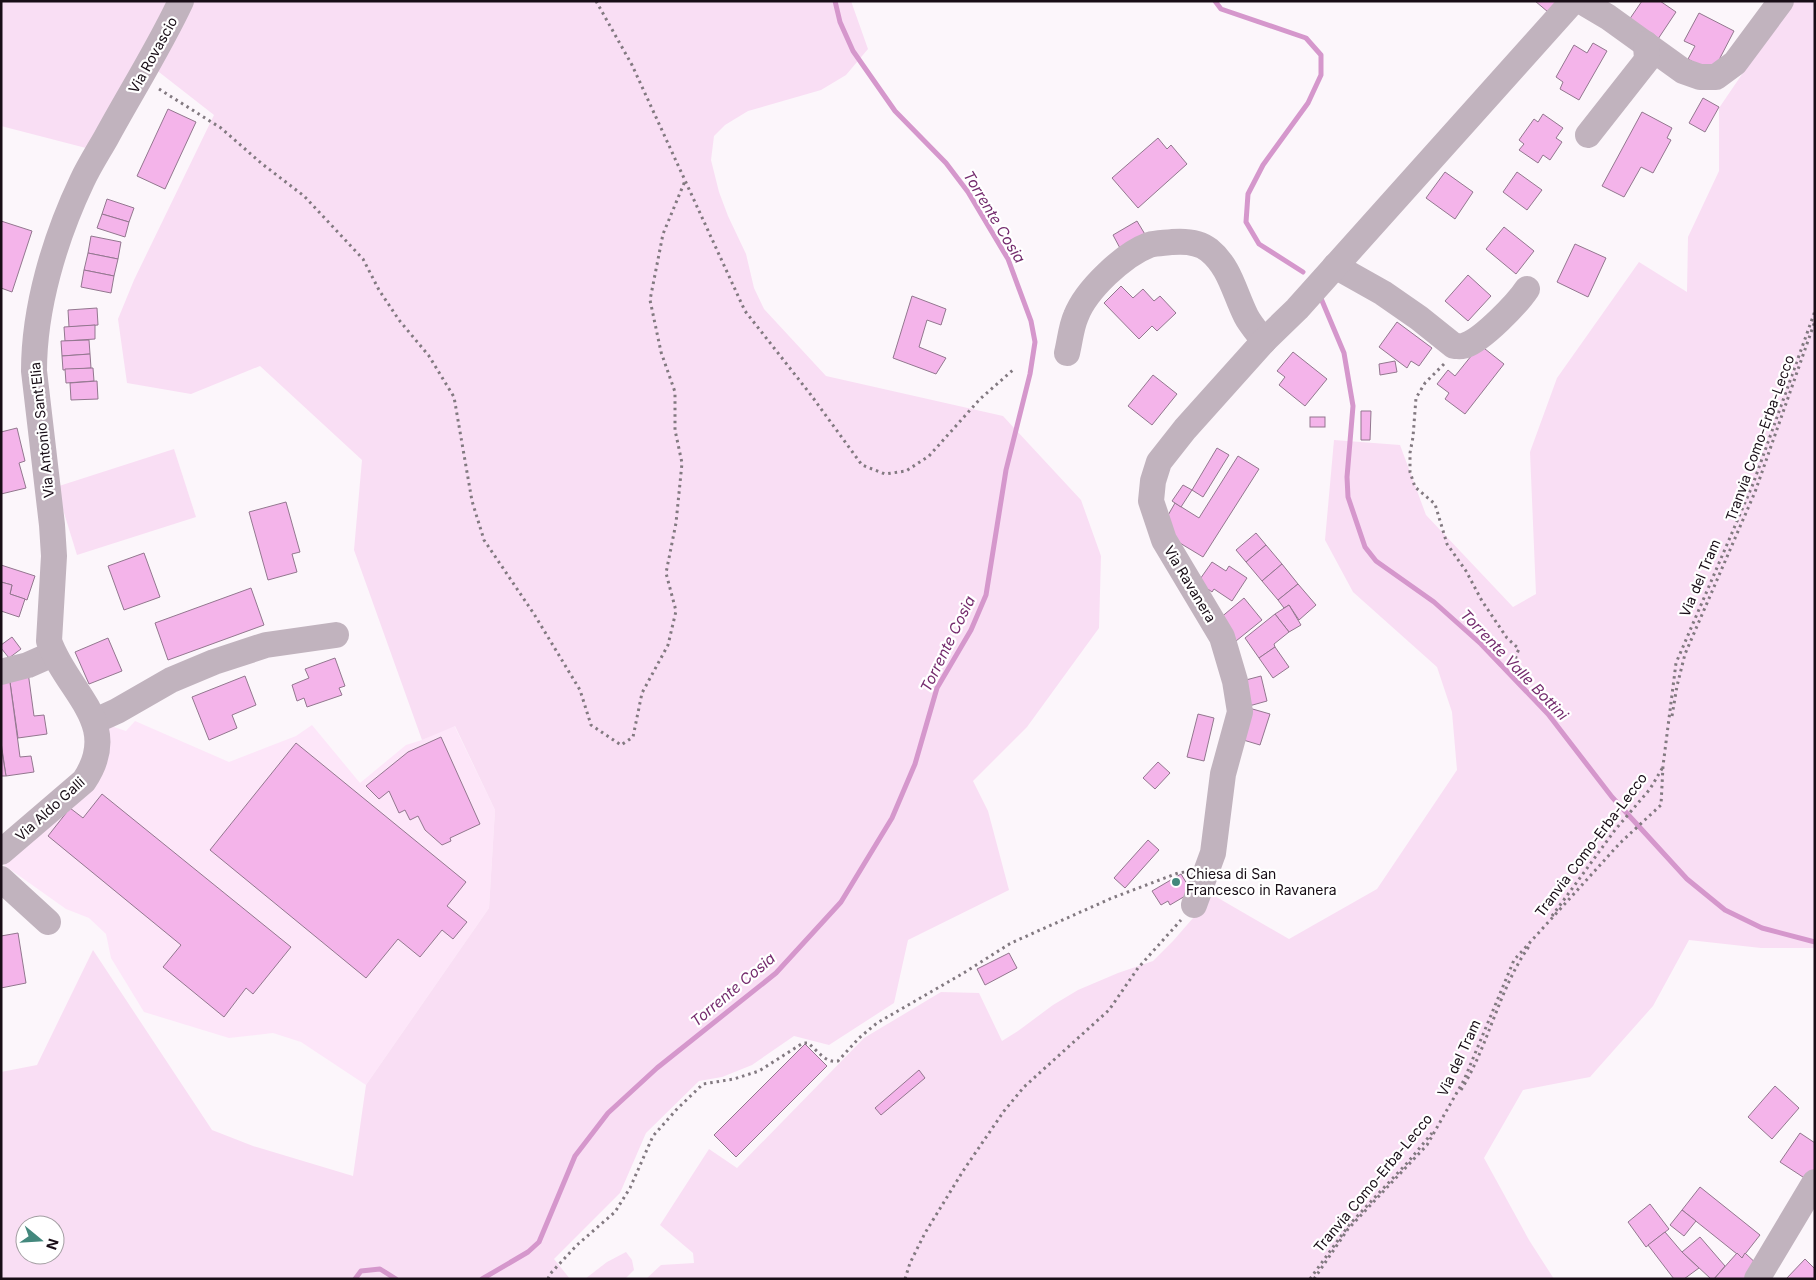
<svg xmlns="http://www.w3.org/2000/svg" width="1816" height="1280" viewBox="0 0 1816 1280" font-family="Inter,sans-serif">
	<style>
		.built { fill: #fde6f9 }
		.green { fill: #f9def4; fill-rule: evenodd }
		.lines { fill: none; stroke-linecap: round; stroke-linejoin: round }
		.stream { stroke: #d597cc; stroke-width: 5 }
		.building { fill: #f4b4ea; stroke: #93778f }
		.path { stroke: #827980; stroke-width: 3; stroke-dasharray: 2.5 4; stroke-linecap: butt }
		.minor { stroke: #c1b3be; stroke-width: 26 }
		.poi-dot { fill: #43887d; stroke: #fff; stroke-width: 2 }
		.labels { text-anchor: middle; stroke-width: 4.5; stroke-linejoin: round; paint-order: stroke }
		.street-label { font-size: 14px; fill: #180d16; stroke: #fff }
		.poi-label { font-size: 14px; fill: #180d16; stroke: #fff; text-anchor: start }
		.water-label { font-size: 15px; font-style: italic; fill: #742b6d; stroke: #fff }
	</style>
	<rect width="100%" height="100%" fill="#fcf6fb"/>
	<path class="built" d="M135,721l94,41 67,-26 16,-11 48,58 46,-38 16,-5 32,-15 41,85 -6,98 -123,177 -65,-43 -28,-9 -44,5 -85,-26 -33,-54 -5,-24 -17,-16 -23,-9 -62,-44 84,-78 17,-63 21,7z"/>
	<g class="green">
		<path d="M1,1h850l17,48 -22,26 -25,15 -73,21 -23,14 -11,11 -3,24 8,32 9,24 18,38 8,34 10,21 62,67 177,40 78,84 20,56 -2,72 -72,99 -54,54 15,30 21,79 -101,50 -14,63 -65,42 -35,-9 -42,29 -30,12 -23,4 -53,52 -26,60 -66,66 16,20h-569v-207l36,-7 56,-115 119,180 41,16 100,30 13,-91 123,-177 6,-98 -40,-84 -33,14 -68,-190 8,-90 -102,-94 -69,28 -64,-11 -9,-64 16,-39 80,-165 -73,-57 -55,90 -85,-22zM25,1225h30v30h-30z"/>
		<path d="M1792,1h23v947h-54l-72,-8 -36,66 -63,71 -67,13 -39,68 45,82 25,39h-908l15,-14 33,-2 -1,-10 -33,-28 49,-76 28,19 127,-130 77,-46 38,1 23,48 16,-10 35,-26 25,-15 40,-17 35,-12 20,-20 40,-46 76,44 88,-50 80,-119 -5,-58 -15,-45 -84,-75 -28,-52 9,-100 66,5 26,70 87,92 23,-13 -6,-142 27,-74 82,-116 48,30 1,-55 31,-66v-63z"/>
		<path d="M174,449l22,68 -119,38 -21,-68z"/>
		<path d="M626,1252l6,8 2,10 -9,9h-40l22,-17z"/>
	</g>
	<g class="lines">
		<g class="stream">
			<path d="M1215,1l6,8 85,29 15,17v20l-13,28 -45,62 -15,29 -2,28 13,22 44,28"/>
			<path d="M1320,296l24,57 9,53 -6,71 1,20 17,50 11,14 58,41 47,42 67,70 64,83 75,82 38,31 37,18 53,14"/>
			<path d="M355,1279l6,-8 19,-2 16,10"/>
			<path d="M482,1279l46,-27 11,-10 36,-86 33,-43 49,-45 119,-95 65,-71 51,-84 23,-54 22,-76 34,-58 15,-35 20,-125 24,-96 5,-32 -4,-21 -23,-62 -40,-67 -22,-29 -51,-52 -42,-60 -13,-29 -5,-21"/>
		</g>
	</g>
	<g class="building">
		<path d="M1535,1h23l-10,11z"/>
		<path d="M1642,1h18l16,11 -18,27 -29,-19z"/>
		<path d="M1699,13l35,18 -14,27 -3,17 -29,-16 7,-13 -11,-5z"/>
		<path d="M1593,43l14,8 -28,49 -19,-11 3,-7 -7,-5 18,-32 13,8z"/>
		<path d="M1703,98l16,9 -14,25 -16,-9z"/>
		<path d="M168,109l28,13 -31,67 -28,-13z"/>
		<path d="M1642,112l30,16 -5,10 4,2 -18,33 -12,-6 -17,30 -22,-11z"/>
		<path d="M1543,114l20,14 -7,10 6,4 -12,18 -7,-5 -5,8 -19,-13 5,-6 -5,-4 15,-21 4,3z"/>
		<path d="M1158,138l9,11 4,-4 16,19 -49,44 -26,-30z"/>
		<path d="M1445,172l28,20 -18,27 -29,-21z"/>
		<path d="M1517,172l25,18 -15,20 -24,-18z"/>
		<path d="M107,199l27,9 -5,14 -27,-8z"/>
		<path d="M102,214l27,8 -4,15 -28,-9z"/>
		<path d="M1,221l31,10 -20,61 -11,-4z"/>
		<path d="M1137,221l9,15 -25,14 -8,-15z"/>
		<path d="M1504,227l30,24 -18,23 -30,-25z"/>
		<path d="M91,236l30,6 -3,17 -30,-6z"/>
		<path d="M1575,244l31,14 -18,39 -31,-15z"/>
		<path d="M88,253l30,6 -4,17 -30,-6z"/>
		<path d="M84,270l30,6 -3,17 -30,-6z"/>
		<path d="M1468,275l23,21 -23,25 -23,-20z"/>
		<path d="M1121,286l12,12 10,-9 11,12 6,-5 16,17 -19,18 -5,-5 -13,13 -35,-36z"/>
		<path d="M912,296l34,13 -5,16 -14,-5 -8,27 27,11 -10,16 -43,-16z"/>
		<path d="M97,308l1,17 -29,2 -1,-17z"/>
		<path d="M1397,322l35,26 -13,18 -8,-5 -4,7 -28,-21z"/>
		<path d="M95,325v14l-30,2 -1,-14z"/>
		<path d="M89,340l1,14 -28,2 -1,-15z"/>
		<path d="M1480,345l24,19 -39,50 -20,-15 4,-6 -12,-9 11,-14 7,6z"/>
		<path d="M1293,352l34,27 -22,27 -26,-21 6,-8 -8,-6z"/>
		<path d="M90,354l1,14 -28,2 -1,-14z"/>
		<path d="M1395,361l2,11 -17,3 -1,-11z"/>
		<path d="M93,368l1,13 -28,2 -1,-14z"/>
		<path d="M1153,375l24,19 -25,31 -24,-19z"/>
		<path d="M97,381l1,18 -27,1 -1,-17z"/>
		<path d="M1361,411h10l-1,29h-9z"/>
		<rect x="1310" y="417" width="15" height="10"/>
		<path d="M17,428l8,33 -6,2 7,25 -25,6v-62z"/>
		<path d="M1217,448l12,7 -26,42 -11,-7z"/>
		<path d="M1238,456l21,13 -56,88 -38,-23 -2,-10 12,-21 24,15z"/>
		<path d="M1183,485l9,5 -11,17 -9,-6z"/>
		<path d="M286,502l14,50 -8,2 5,18 -29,8 -19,-68z"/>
		<path d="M1256,533l10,12 -20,17 -10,-12z"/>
		<path d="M1266,545l16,19 -20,17 -16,-19z"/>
		<path d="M144,553l16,44 -36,13 -16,-44z"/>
		<path d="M1212,562l14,9 3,-5 18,12 -15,23 -18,-12 -2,3 -14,-10z"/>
		<path d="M1282,564l16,20 -20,16 -16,-19z"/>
		<path d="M1,565l34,11 -8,24 -17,-6 2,-9 -11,-3z"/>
		<path d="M1,582l11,3 -2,9 15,5 -6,18 -18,-6z"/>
		<path d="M1298,584l18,21 -17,15 -10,-15 -5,3 -6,-8z"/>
		<path d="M251,588l13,37 -96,35 -13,-37z"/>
		<path d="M1244,598l18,22 -26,21 -17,-22z"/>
		<path d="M1289,605l12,20 -12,7 -14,-18z"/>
		<path d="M1275,614l14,18 -15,12 1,3 -16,11 -14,-20z"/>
		<path d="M12,637l9,12 -12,9 -8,-10v-3z"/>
		<path d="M108,638l14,33 -33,13 -14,-32z"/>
		<path d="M1275,647l14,20 -16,11 -14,-20z"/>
		<path d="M335,658l10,28 -6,2 3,7 -35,12 -3,-9 -7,3 -5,-16 17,-7 -4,-9z"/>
		<path d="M28,672l6,44 10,-1 3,19 -29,4 -9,-63z"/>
		<path d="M9,675l11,82 11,-1 3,16 -28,4 -5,-34v-66z"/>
		<path d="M245,676l11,29 -24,10 5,13 -28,12 -17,-43z"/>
		<path d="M1261,676l6,25 -18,5 -7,-25z"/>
		<path d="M1249,708l21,6 -10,31 -20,-6z"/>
		<path d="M1198,714l16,4 -10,43 -17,-4z"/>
		<path d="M441,737l39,87 -30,14 1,3 -9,4 -17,-15 -7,-14 -8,4 -5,-10 -6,3 -10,-22 -10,8 -13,-13 42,-34z"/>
		<path d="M296,743l170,139 -19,24 20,16 -14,17 -11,-9 -22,27 -22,-18 -32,39 -156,-128z"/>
		<path d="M1,746l5,30h-5z"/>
		<path d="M1158,762l12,11 -15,16 -12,-11z"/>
		<path d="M102,794l189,153 -38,47 -7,-6 -22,29 -61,-50 18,-22 -133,-109 22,-28 13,10z"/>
		<path d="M1148,840l11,10 -34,38 -11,-10z"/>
		<path d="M1181,874l11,18 -22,13 -2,-4 -7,4 -9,-14z"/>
		<path d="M18,933l8,50 -25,5v-52z"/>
		<path d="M1009,953l8,15 -32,17 -8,-16z"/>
		<path d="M805,1044l22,22 -91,91 -22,-22z"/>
		<path d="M919,1070l6,8 -44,37 -6,-7z"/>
		<path d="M1775,1086l24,22 -27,31 -24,-22z"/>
		<path d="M1800,1133l15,10v29l-6,9 -29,-19z"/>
		<path d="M1700,1187l60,48 -18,23 -60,-48z"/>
		<path d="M1650,1204l19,25 -23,18 -18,-25z"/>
		<path d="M1682,1210l14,11 -12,15 -14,-11z"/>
		<path d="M1665,1232l17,20 17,16 -15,11h-10l-26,-34z"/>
		<path d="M1700,1237l25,29 -11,13h-3l-29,-27z"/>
		<path d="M1737,1253l5,5 3,-5 15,14 -10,12h-36z"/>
		<path d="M1805,1259l10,10v10h-29z"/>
	</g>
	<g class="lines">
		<g class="path">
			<path d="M596,1l36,64 113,246 66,84 51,70 23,9 21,-3 23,-15 51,-57 34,-30"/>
			<path d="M159,89l62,39 40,35 43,33 59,63 16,31 20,30 30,36 25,41 18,104 12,39 50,74 46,76 11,35 30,20 12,-8 9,-44 26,-48 8,-34 -10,-38 10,-50 6,-60 -7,-33v-38l-14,-40 -11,-52 13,-66 22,-53"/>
			<path d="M1444,364l-19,19 -9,15 -3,39 -3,16v19l5,15 20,17 12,40 19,27 16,30 25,37 12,11c-9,18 0,21 10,36"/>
			<path d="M1672,716l5,-30 8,-32 70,-162 60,-171"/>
			<path d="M1552,916l63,-86 35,-41 13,-22"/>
			<path d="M1461,1090c28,-45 38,-102 69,-145"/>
			<path d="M548,1279l2,-5 27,-29 38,-33 15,-24 23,-52 24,-27 26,-25 31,-5 25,-8 44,-28h5c9,7 18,21 30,18l21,-23 18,-15 85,-49 49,-31 101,-45 66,-25 7,-1"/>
			<path d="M905,1279l5,-16 15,-30 38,-62 41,-60 20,-24 85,-77 29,-42 43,-48"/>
			<path d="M1310,1279l39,-54 59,-63 24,-29"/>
			<path d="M1314,1279l34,-50 79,-84 37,-65 50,-120 106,-117 41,-38 2,-39 13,-103 77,-179 62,-173"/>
		</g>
		<g class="minor">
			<path d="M1581,1l27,16 75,54 17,6h16l19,-14 46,-62"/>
			<path d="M1588,135l59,-75 -1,-16"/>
			<path d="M1335,266l48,27 36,25 35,28c4,0 9,1 12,-1 17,-6 51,-41 61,-56"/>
			<path d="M1067,353c3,-12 4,-26 9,-37 10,-26 47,-61 73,-71 7,-2 16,-2 23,-3 12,-1 27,0 37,8 21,17 25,42 37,66 4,8 12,17 18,25"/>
			<path d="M1,672l27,-7 25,-11"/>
			<path d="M95,721l22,-10 54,-31 43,-18 52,-17 70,-10"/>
			<path d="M1,852l83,-71c39,-58 -17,-88 -35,-140l5,-85 -2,-31 -18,-154c0,-64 21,-133 48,-190 7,-15 16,-29 24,-43 25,-46 53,-90 75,-137"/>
			<path d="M1,879l47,43"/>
			<path d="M1194,905l19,-52 10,-79 17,-62 -5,-31 -13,-44 -58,-97 -13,-39 2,-20 6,-19 26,-33 79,-88 33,-32 276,-308"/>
			<path d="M1757,1279l58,-97"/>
		</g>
	</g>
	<circle class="poi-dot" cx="1176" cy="882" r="5"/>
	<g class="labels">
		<g class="street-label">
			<text transform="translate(153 55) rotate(-61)" y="5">Via Rovascio</text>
			<text transform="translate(42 430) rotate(-96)" y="5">Via Antonio Sant'Elia</text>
			<text transform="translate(1760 438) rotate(-70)" y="5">Tranvia Como-Erba-Lecco</text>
			<text transform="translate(1700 578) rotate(-67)" y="5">Via del Tram</text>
			<text transform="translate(1190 584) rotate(59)" y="5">Via Ravanera</text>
			<text transform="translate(50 809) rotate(-42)" y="5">Via Aldo Galli</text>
			<text transform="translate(1591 845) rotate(-53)" y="5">Tranvia Como-Erba-Lecco</text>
			<text transform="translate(1459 1058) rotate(-65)" y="5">Via del Tram</text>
			<text transform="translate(1373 1183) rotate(-50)" y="5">Tranvia Como-Erba-Lecco</text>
		</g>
		<g class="poi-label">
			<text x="1186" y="879">Chiesa di San<tspan x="1186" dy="16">Francesco in Ravanera</tspan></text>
		</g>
		<g class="water-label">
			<text transform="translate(994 217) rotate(59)" y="5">Torrente Cosia</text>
			<text transform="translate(948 644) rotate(-64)" y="5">Torrente Cosia</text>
			<text transform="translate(1514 665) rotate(46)" y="5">Torrente Valle Bottini</text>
			<text transform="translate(733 990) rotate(-40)" y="5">Torrente Cosia</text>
		</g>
	</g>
	<rect width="1816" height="1280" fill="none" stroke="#180d16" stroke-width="5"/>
	<g transform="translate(40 1240) rotate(108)"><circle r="24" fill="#ffffff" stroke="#a39ea2"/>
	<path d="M0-4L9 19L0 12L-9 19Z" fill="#43887d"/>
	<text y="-8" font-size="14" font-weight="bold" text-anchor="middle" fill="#180d16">N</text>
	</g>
</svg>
